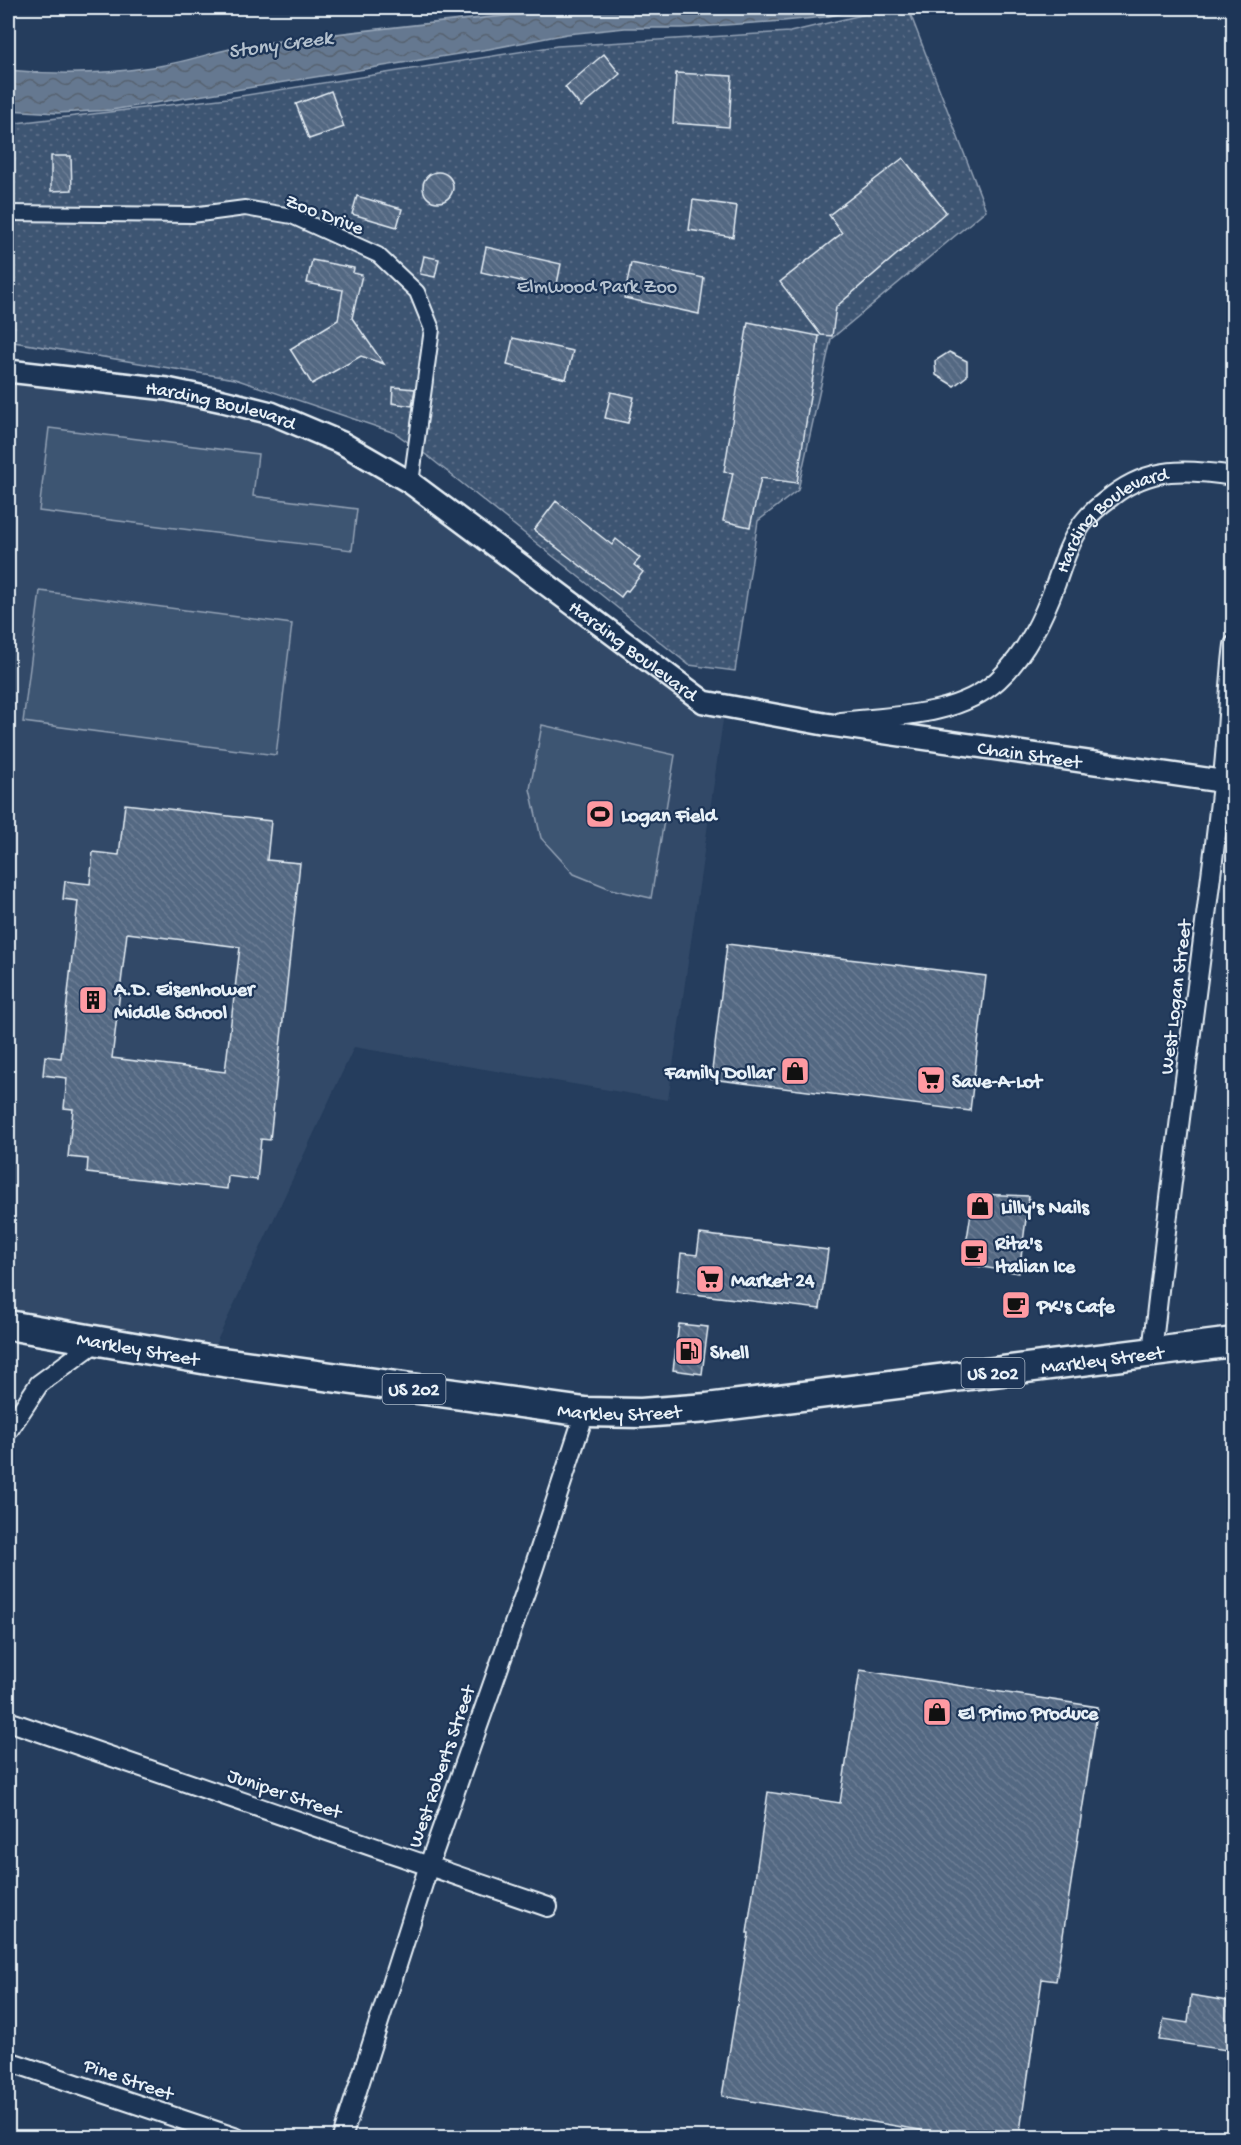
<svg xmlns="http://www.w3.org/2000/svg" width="1241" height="2145" viewBox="0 0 1241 2145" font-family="'Gochi Hand',sans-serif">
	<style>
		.built { fill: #334a68 }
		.park { fill: url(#park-dots); stroke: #93a2b5; stroke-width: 1.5 }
		.pitch { fill: #3e5472; stroke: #93a2b5; stroke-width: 1.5 }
		.water { fill: url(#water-waves); stroke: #99a8ba; stroke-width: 1.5 }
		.building { fill: url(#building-back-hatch); stroke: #e8f1f8; stroke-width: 1.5; fill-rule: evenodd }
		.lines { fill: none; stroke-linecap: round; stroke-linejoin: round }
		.pedestrian-casing { stroke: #e8f1f8; stroke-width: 18 }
		.minor-casing { stroke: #e8f1f8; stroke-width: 22 }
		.tertiary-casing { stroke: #e8f1f8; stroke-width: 26 }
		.trunk-casing { stroke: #e8f1f8; stroke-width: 33 }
		.pedestrian { stroke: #1d3557; stroke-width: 14 }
		.minor { stroke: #1d3557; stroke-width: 18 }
		.tertiary { stroke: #1d3557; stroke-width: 21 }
		.trunk { stroke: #1d3557; stroke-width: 28 }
		.labels { text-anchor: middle; stroke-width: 4.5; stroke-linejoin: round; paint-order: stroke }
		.shield { fill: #1d3557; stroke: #abb9c8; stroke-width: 1.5 }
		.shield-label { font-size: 18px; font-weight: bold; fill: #e8f1f8 }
		.street-label { font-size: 20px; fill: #e8f1f8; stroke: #1d3557 }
		.park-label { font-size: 20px; fill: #b5c2d0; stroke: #1d3557 }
		.poi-label { font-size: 20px; font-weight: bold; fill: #e8f1f8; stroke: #1d3557; text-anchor: start }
		.water-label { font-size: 21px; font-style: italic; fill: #b4c1ce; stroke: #1d3557 }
	</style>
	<defs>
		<pattern id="park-dots" width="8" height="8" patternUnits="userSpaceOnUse" patternTransform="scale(1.5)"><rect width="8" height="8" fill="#3e5472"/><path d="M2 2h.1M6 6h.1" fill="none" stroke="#5a6d87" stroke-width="1.8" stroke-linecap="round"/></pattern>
		<pattern id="water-waves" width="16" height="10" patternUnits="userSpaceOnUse" patternTransform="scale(1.5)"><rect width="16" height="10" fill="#657890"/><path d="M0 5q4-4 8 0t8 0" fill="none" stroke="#576270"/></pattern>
		<pattern id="building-back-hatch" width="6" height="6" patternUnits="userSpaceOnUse" patternTransform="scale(1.5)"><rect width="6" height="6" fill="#536782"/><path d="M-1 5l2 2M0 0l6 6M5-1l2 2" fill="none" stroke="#6c7d94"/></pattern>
	</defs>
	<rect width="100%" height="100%" fill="#253d5d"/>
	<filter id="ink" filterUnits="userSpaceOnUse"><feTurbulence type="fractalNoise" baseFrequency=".0167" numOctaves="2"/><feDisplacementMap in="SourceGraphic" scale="12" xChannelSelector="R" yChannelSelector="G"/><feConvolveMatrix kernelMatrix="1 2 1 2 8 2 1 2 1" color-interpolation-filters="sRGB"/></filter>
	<g filter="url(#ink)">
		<path class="built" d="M8,371l159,18 175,54 383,263 -57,394 -314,-53 -146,313 -200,-28z"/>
		<path class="park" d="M891,8h17l78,202 -155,129 -33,151 -40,31 -23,150 -46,-6 -260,-208 -34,-24 -160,-54 -227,-38v-217l220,-26 329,-52 233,-14z"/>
		<g class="pitch">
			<path d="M49,428l209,26 -5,42 104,13 -5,41 -313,-39z"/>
			<path d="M40,591l252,33 -16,131 -253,-33z"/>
			<path d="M542,725l133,30 -24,143 -40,-9 -37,-15 -33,-36 -11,-49z"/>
		</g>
		<path class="water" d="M611,8h254l-40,9 -42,4 -100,7h-58l-58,6 -78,15 -378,61 -54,3 -49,-3v-40c47,5 97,4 144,-3 33,-4 65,-17 98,-22 120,-16 240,-30 361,-37z"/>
		<g class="building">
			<path d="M604,54l16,20 -39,33 -16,-20z"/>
			<path d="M676,73l56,3 -3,51 -56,-4z"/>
			<path d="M331,91l13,36 -35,12 -13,-35z"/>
			<path d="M51,156h20l1,34 -21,1z"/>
			<path d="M903,158l43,54 -110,95 -4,29 -11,-1 -41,-53 62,-49 -13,-18z"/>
			<circle cx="438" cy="187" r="15"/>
			<path d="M357,196l45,13 -5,18 -45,-13z"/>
			<path d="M693,200l44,6 -4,31 -44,-7z"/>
			<path d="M486,247l75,17 -5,25 -75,-17z"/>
			<path d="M424,256l15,3 -4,18 -15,-3z"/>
			<path d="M312,260l42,8 -1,5 9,2 -10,43 32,46 -23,-8 -49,28 -22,-35 48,-29 5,-30 -36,-7z"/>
			<path d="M631,263l73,15 -5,36 -75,-16z"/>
			<path d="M748,322l71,14 -22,147 -36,-5 -11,49 -27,-6 10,-48 -9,-1z"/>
			<path d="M513,338l60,13 -7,28 -59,-14z"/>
			<path d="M949,352l18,9v15l-13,10 -18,-11 -1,-14z"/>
			<path d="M393,387l22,2 -3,17 -20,-3z"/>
			<path d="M611,392l23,5 -6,26 -23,-5z"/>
			<path d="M556,501l56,44 4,-6 24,19 -6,7 9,7 -15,19 -2,-1 -5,7 -87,-67z"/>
			<path d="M125,804l146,17 -4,39 33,3 -30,277 -9,-1 -4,41 -29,-4 -1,13 -140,-16 1,-14 -20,-2 5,-48 -9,-1 3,-30 -24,-3 2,-19 16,2 17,-157 -15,-2 2,-18 25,3 3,-32 26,3zM127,933l113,14 -15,125 -113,-14z"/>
			<path d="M727,944l259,32 -16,135 -259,-32z"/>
			<path d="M974,1194l55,2 -10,77 -56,-9z"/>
			<path d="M700,1234l128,16 -8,59 -143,-17 4,-39 16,2z"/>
			<path d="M679,1324l29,3 -6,47 -29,-4z"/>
			<path d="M860,1670l238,37 -42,274 -14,-2 -23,159h-53l-244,-42 27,-163h-2l21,-141 72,11z"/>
			<path d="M1191,1995l42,7v49l-74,-11 5,-21 24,4z"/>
		</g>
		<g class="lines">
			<g class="pedestrian-casing">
				<path id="pedestrian" d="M8,213l184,2 53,-7 47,8 86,39 39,37 15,37 -21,154"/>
			</g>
			<g class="minor-casing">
				<g id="minor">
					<path id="s1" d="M841,722c51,-6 117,-5 157,-42 28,-26 45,-62 58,-97 7,-20 14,-42 26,-59 8,-11 19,-20 30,-28 39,-30 75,-27 122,-20"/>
					<path d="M1152,1353c20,-189 48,-378 70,-568 6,-46 6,-93 12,-140"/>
					<path d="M8,1431l31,-47 60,-44"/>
					<path d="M8,1721l540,186"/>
					<path d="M8,2061l229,77"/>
					<path d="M342,2138l87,-273 104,-295 52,-158"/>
				</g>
			</g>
			<g class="tertiary-casing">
				<g id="tertiary">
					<path id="s2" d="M8,371l159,18 56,12 48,12 71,30 69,40 293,219 120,22 410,59"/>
				</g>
			</g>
			<g class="trunk-casing">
				<g id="trunk">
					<path id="s3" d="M8,1325l200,35 377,52 56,1 66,-5 527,-66"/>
				</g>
			</g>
			<use href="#pedestrian" class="pedestrian"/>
			<use href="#minor" class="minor"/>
			<use href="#tertiary" class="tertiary"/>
			<use href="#trunk" class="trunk"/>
		</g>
	</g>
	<defs>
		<g id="stadium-square" transform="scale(1.5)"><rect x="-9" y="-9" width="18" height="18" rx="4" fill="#ff9aa2" stroke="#1d3557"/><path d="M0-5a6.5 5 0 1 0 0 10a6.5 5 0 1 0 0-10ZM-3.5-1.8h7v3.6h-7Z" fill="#111"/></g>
		<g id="building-square" transform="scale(1.5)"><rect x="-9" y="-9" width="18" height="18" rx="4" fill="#ff9aa2" stroke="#1d3557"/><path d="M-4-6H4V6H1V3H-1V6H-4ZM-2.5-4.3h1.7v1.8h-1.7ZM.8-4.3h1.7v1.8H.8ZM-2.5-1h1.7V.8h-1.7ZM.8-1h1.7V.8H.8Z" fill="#111"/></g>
		<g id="shop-square" transform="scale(1.5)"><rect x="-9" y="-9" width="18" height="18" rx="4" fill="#ff9aa2" stroke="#1d3557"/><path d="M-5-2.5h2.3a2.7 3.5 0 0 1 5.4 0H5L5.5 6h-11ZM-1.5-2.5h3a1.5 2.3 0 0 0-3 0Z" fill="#111"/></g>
		<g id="supermarket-square" transform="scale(1.5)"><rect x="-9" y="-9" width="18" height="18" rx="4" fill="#ff9aa2" stroke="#1d3557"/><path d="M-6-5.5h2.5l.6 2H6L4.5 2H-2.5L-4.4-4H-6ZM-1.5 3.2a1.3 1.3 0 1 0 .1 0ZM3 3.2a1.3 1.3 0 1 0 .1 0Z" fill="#111"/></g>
		<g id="cafe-square" transform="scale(1.5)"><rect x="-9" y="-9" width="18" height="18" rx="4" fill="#ff9aa2" stroke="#1d3557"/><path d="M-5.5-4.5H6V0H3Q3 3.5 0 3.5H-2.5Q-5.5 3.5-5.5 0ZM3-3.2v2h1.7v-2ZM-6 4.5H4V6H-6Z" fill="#111"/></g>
		<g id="fuel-square" transform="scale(1.5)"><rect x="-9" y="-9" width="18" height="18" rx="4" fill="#ff9aa2" stroke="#1d3557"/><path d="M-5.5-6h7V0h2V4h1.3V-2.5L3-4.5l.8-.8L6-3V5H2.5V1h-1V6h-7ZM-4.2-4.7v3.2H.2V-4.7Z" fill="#111"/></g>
	</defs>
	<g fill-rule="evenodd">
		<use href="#stadium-square" x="600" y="814"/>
		<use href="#building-square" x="93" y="1000"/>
		<use href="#shop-square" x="795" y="1071"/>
		<use href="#supermarket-square" x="931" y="1080"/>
		<use href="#shop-square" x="980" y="1206"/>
		<use href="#cafe-square" x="974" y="1253"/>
		<use href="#supermarket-square" x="710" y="1279"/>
		<use href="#cafe-square" x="1016" y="1305"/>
		<use href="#fuel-square" x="689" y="1351"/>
		<use href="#shop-square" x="937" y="1712"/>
	</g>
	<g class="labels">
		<g class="shield">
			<rect x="961.5" y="1358" width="63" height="30" rx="4.5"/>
			<rect x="382.5" y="1374" width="63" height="30" rx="4.5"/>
		</g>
		<g class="shield-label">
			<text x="993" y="1379">US 202</text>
			<text x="414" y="1395">US 202</text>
		</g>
		<g class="street-label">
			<text transform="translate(325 213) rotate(21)" y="7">Zoo Drive</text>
			<text dy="7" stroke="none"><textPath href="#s2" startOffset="216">Harding Boulevard</textPath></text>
			<text dy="7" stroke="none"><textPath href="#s1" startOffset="369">Harding Boulevard</textPath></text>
			<text dy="7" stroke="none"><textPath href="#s2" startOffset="702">Harding Boulevard</textPath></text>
			<text dy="7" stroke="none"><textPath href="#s2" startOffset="1119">Chain Street</textPath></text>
			<text transform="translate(1174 997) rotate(-83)" y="7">West Logan Street</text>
			<text dy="7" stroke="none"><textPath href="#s3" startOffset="132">Markley Street</textPath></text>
			<text dy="7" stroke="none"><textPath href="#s3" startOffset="1104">Markley Street</textPath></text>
			<text dy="7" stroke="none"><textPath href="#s3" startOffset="618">Markley Street</textPath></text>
			<text transform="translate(440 1766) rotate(-71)" y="7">West Roberts Street</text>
			<text transform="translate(285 1792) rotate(19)" y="7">Juniper Street</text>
			<text transform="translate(129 2078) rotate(19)" y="7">Pine Street</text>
		</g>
		<g class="park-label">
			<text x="597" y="292">Elmwood Park Zoo</text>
		</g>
		<g class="poi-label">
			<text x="621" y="821">Logan Field</text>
			<text x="114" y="995">A.D. Eisenhower<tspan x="114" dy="23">Middle School</tspan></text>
			<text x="774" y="1078" text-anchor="end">Family Dollar</text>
			<text x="952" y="1087">Save-A-Lot</text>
			<text x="1001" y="1213">Lilly's Nails</text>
			<text x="995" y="1249">Rita's<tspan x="995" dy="23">Italian Ice</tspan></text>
			<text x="731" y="1286">Market 24</text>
			<text x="1037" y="1312">PK's Cafe</text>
			<text x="710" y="1358">Shell</text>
			<text x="958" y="1719">El Primo Produce</text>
		</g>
		<g class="water-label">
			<text transform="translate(280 43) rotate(-8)" y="7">Stony Creek</text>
		</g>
	</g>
	<rect width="1241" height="2145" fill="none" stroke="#1d3557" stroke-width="30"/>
	<rect x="15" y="15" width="1211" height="2115" fill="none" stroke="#e8f1f8" stroke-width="2" filter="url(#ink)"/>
</svg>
